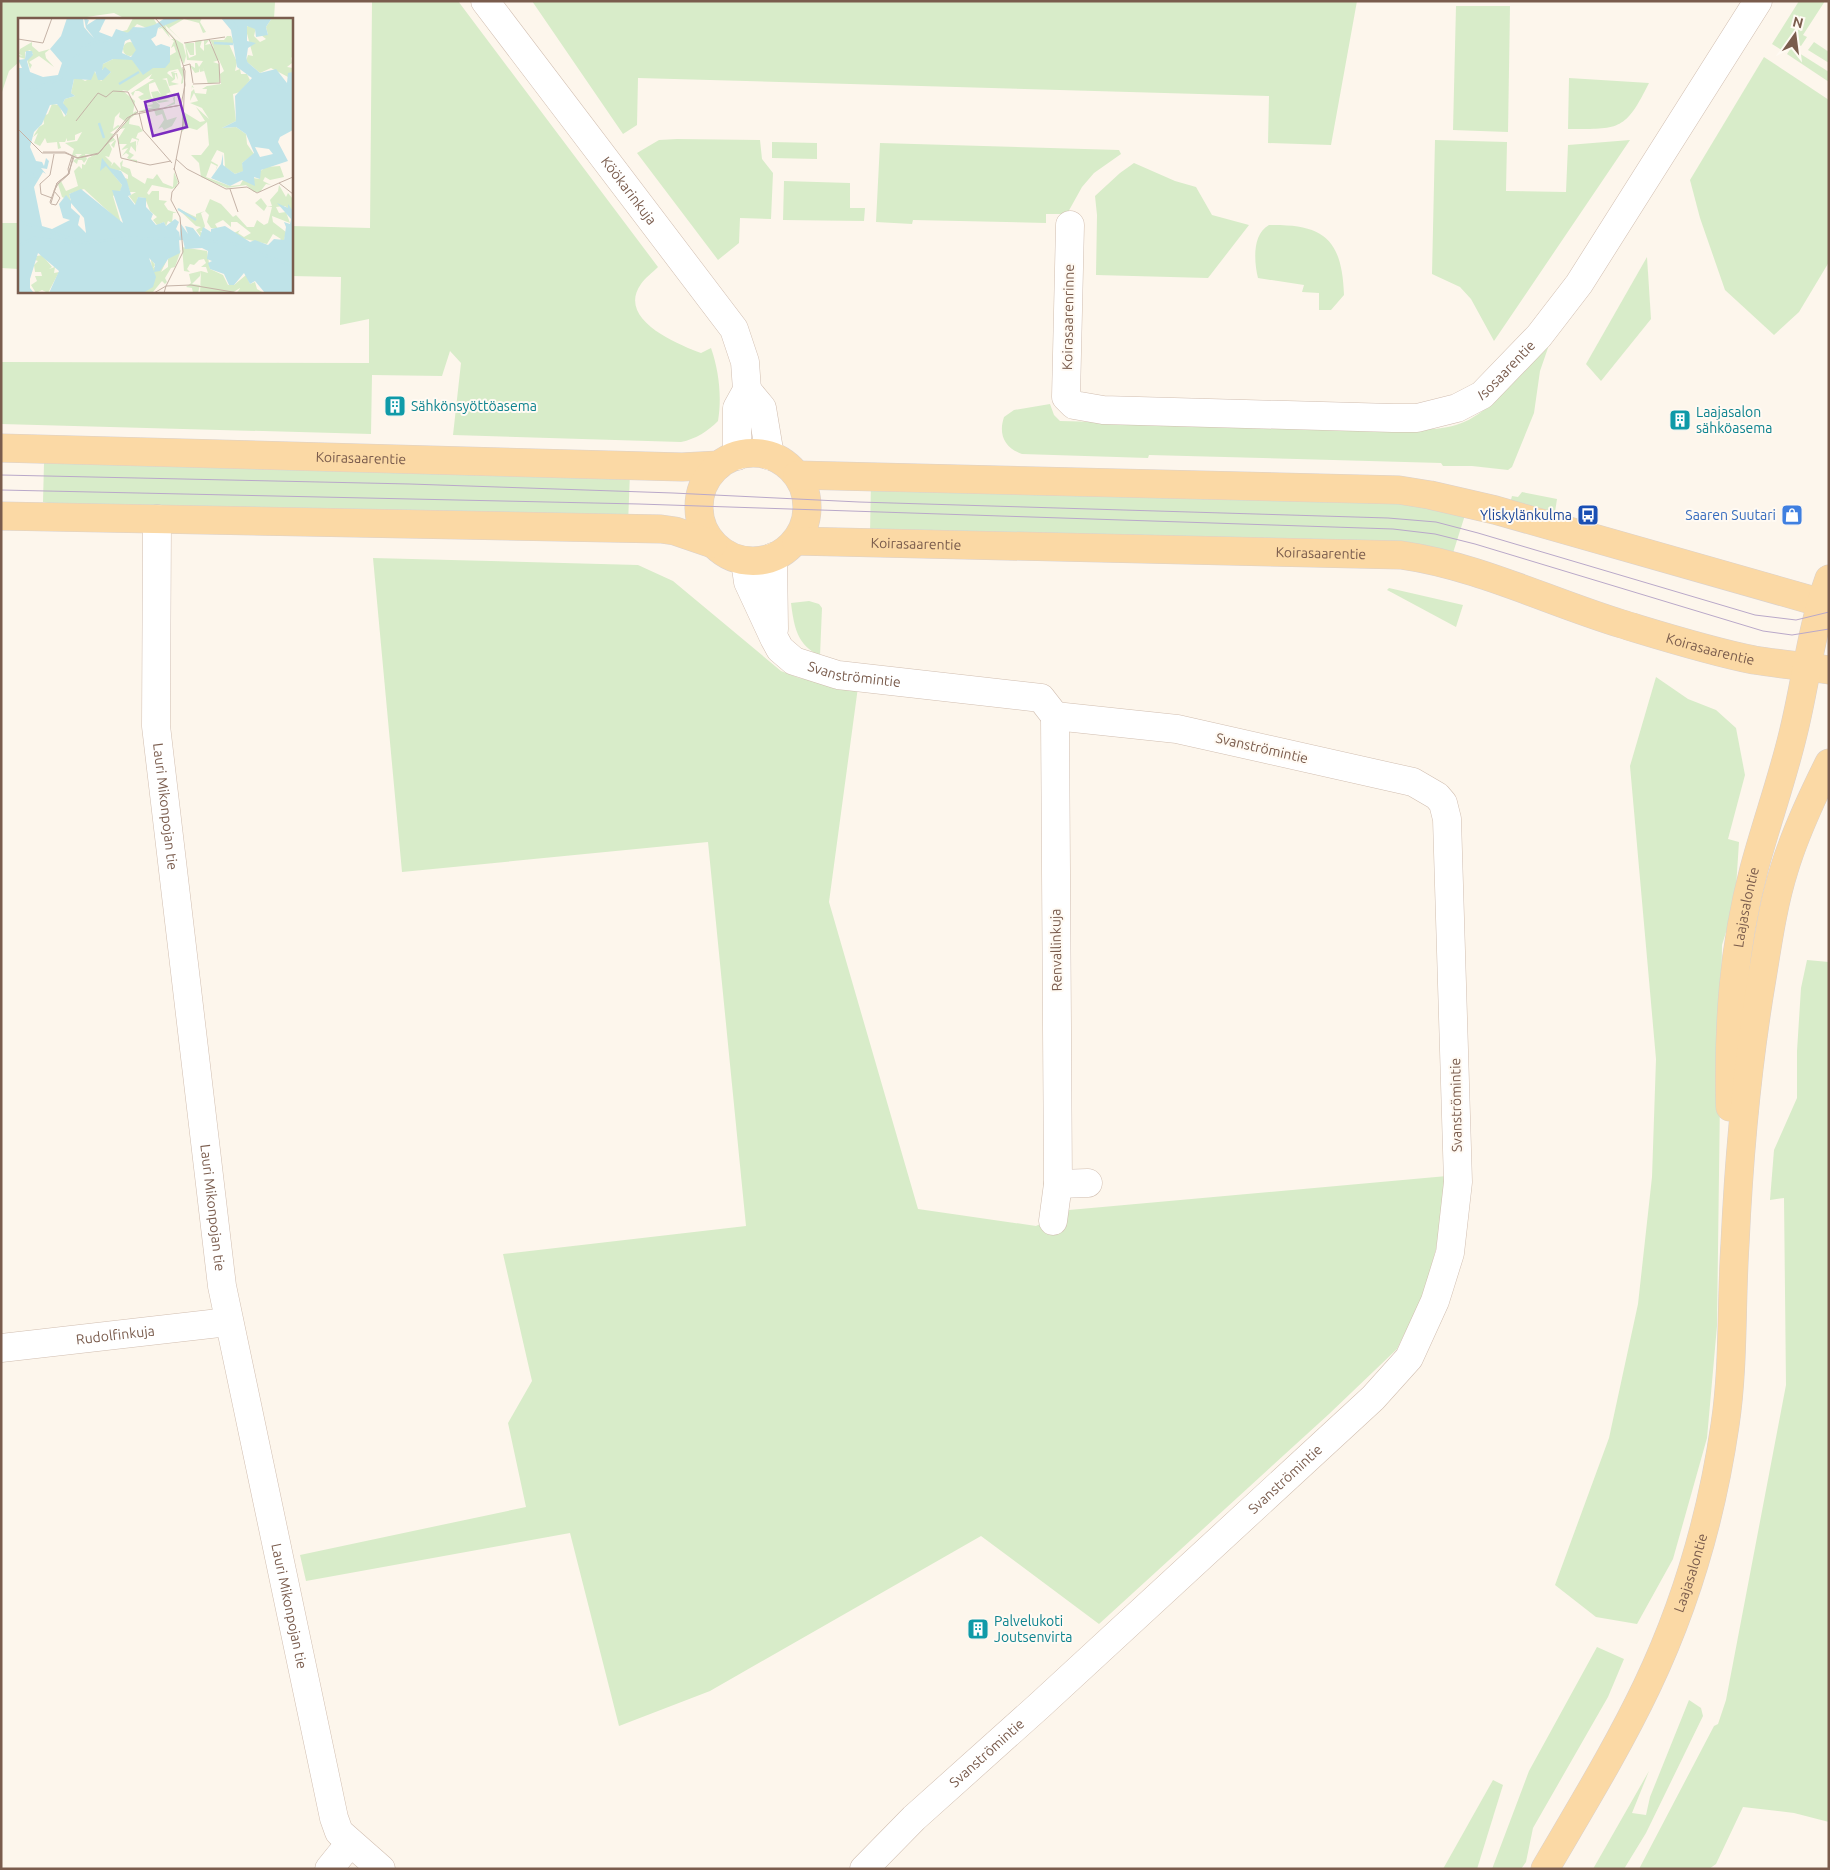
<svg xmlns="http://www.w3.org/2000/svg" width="1830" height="1870" viewBox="0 0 1830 1870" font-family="Ubuntu,sans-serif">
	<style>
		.green { fill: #d8ecc9 }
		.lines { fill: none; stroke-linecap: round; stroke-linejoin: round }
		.minor-casing { stroke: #d1beb0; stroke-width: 29 }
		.major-casing { stroke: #dad1cd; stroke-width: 29 }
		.minor { stroke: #fff; stroke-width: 28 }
		.major { stroke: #fbd9a5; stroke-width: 28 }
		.tram { stroke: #b9a8c9; stroke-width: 1 }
		.labels { text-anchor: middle; stroke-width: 4; stroke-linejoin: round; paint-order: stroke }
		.street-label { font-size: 14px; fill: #7a5c4d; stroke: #fffaf3 }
		.culture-label { font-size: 14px; fill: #0d838f; stroke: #fffaf3; text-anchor: start }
		.transit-label { font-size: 14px; fill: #164399; stroke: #fffaf3; text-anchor: end }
		.shop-label { font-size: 14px; fill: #366cbe; stroke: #fffaf3; text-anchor: end }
		.inset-river { fill: none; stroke: #bfe3e8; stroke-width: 2.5 }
		.inset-road { fill: none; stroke: #c5b3a7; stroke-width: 1 }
		.view { fill: #7b2cbf; fill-opacity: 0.15; stroke: #7b2cbf; stroke-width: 2.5 }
		.inset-edge { fill: none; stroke: #7a5c4d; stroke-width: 2.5 }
	</style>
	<rect width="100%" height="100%" fill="#fdf6ec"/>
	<g class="green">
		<path d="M1,1h260l14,1 -1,17h-148l-12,-6 -41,6h-54v43l-10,9 -8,24z"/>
		<path d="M372,1h86l200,266c-5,5 -13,11 -17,17 -25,35 36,60 60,69l10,-5c8,23 11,49 7,73 -10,10 -22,18 -37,21l-228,-7 8,-72 -11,-12 -8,25 -70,-1 -1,59 -370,-10v-62l368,1v-44l-29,6 1,-48 -50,-1v-50l79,2z"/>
		<path d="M532,1h825l-26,144 -63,-2 1,-47 -631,-18 -1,47 -14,9z"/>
		<path d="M1799,1h26l-22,34 4,2 -6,9 -12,-7 -6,12 -11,-7z"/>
		<path d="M1456,6h54l-2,126 -55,-2z"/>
		<path d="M1814,42l15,10v11l-21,-13z"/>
		<path d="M1791,48l38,24v10l-42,-28z"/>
		<path d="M1764,57l65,43v162l-30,50 -25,23 -49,-45 -25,-72 -10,-38z"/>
		<path d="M1569,78l80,5c-24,48 -29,46 -81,46z"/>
		<path d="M677,139l83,1 2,19 11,14 -2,46 -31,-1 -1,25 -21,17 -81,-107 22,-13z"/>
		<path d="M1435,140l72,2 -1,49 60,1 2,-47 62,-5 -136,201 -23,-42 -11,-12 -28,-13z"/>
		<path d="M772,142l45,1v16l-45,-1z"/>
		<path d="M880,143l239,7 2,4 -27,19 -12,14 -15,27h-21v9l-133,-3 -1,4 -36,-2z"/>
		<path d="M1134,163l41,18 21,6 16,28 37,10 -41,53 -112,-3 1,-60 -2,-19 25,-23z"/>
		<path d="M784,181l66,2v25h15l-1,13 -81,-1z"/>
		<path d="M1,223h18v46l-18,-1z"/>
		<path d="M1269,225c55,-1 73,14 75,70l-13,15h-12v-17l-17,-1 2,-7 -46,-7c-4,-16 -6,-44 11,-53z"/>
		<path d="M1647,257l4,62 -50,62 -15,-17z"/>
		<path d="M1549,345l-9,26 -6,42 -22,54 -4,3 -36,-4h-29l-2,-3 -292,-8 -1,3 -126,-4c-17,-6 -24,-19 -18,-37l10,-7 36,-6 4,11 6,6 357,9c13,-1 27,-1 39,-5 32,-8 69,-56 93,-80z"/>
		<path d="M44,463l586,10 -2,51 -551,-15 -34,-7z"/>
		<path d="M871,483l473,12 122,17 -14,44 -582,-23z"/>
		<path d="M1522,492l35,7 -2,13 -46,-5 3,-11 6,1z"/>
		<path d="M373,558l265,7 35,16 108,90 18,7 59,9 -29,215 89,307 118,17 33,-16 378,-34 -11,73 -13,47 -26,53 -68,65 -230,210 -118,-88 -271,155 -91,35 -49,-193 -264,48 -6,-26 226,-48 -18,-84 24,-42 -29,-127 243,-28 -38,-384 -306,30z"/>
		<path d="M1389,588l74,17 -7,22 -67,-36 -2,-1z"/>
		<path d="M809,601l10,3 3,4 -2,48c-23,-11 -26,-29 -29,-53z"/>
		<path d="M1656,677l32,22 28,11 20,18 9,47 -17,64 11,3 -4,61 -13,42 -5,381 -10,112 -34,121 -36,65 -41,-7 -41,-32 54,-147 29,-134 14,-127 4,-118 -26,-293z"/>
		<path d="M1807,960l22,2v860l-35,-9 -51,-6 -27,57 -7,5h-70l75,-143 4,-2 8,-24 60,-315 -2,-187 -14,2 4,-50 23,-52v-47l4,-63z"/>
		<path d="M1597,1647l27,12 -16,38 -75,131 -7,34 -5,7h-29l37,-98z"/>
		<path d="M1689,1700l12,8 2,8 -57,117 -22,36h-31l56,-98 -17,42 14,2 4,-18z"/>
		<path d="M1493,1780l10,5 -26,84h-34z"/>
	</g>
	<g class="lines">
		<g class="minor-casing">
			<g id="minor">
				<path id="s1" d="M485,1l249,328 11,33 2,28 -10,18v48"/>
				<path id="s2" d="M1070,225l-4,172 8,8 29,5 290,8h24l40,-10 25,-13 57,-59 40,-52 179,-283"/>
				<path d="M747,390l15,18 8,48"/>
				<path id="s3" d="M157,519l-1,207 66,560 112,532 5,14 42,37"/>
				<path d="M773,557l1,72"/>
				<path id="s4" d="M745,561l3,21 26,56 6,11 14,12 44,14 203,23 14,18"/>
				<path d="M1058,1184l30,-1"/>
				<path d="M1053,1221l5,-37 -3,-468"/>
				<path id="s5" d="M1,1348l227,-26"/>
				<path d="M329,1869l21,-26"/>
				<path id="s6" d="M864,1869l50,-51 125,-112 334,-308 36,-40 26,-57 15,-48 8,-71 -11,-363 -4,-16 -6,-7 -24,-14 -236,-53 -122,-13"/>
			</g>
		</g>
		<g class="major-casing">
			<g id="major">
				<path id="s7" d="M1,448l681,19 37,-2"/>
				<circle cx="753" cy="507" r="54"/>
				<path d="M797,475l602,15 31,5 65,15 334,95"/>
				<path d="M1,516l660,13 14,2 38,13"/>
				<path id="s8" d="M796,541l605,14c77,11 146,46 221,69 43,13 87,27 132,36 24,4 50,6 75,10"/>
				<path id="s9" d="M1730,1107c-2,-81 3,-159 24,-238 12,-45 28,-89 39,-135 13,-52 18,-105 36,-155"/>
				<path id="s10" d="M1545,1869c35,-60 72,-120 102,-183 39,-82 65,-172 78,-261 9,-60 6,-121 10,-181 4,-89 12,-178 27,-266 6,-36 11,-73 22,-108 11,-37 28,-73 45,-107"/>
			</g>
		</g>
		<use href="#minor" class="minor"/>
		<use href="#major" class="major"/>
		<g class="tram">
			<path d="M1,475l409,9 263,9 186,9 529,16 48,4 42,11 277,82 41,5 33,-8"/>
			<path d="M1,490l638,14 754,25 42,5 40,10 288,87 29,4 37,-6"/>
		</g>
	</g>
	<defs>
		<g id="building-square" transform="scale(1.125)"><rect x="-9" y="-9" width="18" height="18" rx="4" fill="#0f9aa8" stroke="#fffaf3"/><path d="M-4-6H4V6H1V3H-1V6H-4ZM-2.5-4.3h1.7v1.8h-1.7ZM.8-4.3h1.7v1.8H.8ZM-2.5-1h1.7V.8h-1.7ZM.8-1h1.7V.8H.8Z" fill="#fff"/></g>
		<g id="bus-square" transform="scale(1.125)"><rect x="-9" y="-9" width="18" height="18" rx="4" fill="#1a4fb4" stroke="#fffaf3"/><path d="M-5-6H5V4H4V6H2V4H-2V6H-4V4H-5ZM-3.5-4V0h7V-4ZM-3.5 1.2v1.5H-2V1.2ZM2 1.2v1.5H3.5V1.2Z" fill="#fff"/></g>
		<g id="shop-square" transform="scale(1.125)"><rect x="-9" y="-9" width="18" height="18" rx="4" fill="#3f7fe0" stroke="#fffaf3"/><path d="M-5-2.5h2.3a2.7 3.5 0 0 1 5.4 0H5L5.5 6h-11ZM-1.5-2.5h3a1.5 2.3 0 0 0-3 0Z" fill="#fff"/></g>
	</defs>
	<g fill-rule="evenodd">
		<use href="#building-square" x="395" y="406"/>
		<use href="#building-square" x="1680" y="420"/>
		<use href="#bus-square" x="1588" y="515"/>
		<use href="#shop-square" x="1792" y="515"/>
		<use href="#building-square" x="978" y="1629"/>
	</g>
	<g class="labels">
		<g class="street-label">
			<text dy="5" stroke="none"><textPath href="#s1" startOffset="238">Köökarinkuja</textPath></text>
			<text transform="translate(1068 317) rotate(-89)" y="5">Koirasaarenrinne</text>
			<text dy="5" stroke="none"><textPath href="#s2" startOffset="631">Isosaarentie</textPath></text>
			<text dy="5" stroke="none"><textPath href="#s7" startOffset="360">Koirasaarentie</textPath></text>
			<text dy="5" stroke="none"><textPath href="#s8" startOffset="120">Koirasaarentie</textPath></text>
			<text dy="5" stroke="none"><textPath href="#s8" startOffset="525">Koirasaarentie</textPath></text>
			<text dy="5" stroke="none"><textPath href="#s8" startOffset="929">Koirasaarentie</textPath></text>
			<text dy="5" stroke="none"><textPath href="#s4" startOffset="176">Svanströmintie</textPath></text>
			<text transform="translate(1262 748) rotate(13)" y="5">Svanströmintie</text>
			<text dy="5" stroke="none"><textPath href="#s3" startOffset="288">Lauri Mikonpojan tie</textPath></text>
			<text dy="5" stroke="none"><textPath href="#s9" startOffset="201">Laajasalontie</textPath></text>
			<text transform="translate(1056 950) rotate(-91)" y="5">Renvallinkuja</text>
			<text transform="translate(1456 1105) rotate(-91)" y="5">Svanströmintie</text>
			<text dy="5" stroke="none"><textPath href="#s3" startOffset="692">Lauri Mikonpojan tie</textPath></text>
			<text dy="5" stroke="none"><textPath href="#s5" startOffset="115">Rudolfinkuja</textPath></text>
			<text dy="5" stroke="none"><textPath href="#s6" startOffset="574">Svanströmintie</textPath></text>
			<text dy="5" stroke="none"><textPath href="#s10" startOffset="331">Laajasalontie</textPath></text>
			<text dy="5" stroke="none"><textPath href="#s3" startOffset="1098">Lauri Mikonpojan tie</textPath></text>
			<text dy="5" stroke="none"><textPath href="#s6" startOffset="169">Svanströmintie</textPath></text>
		</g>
		<g class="culture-label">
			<text x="411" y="411">Sähkönsyöttöasema</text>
			<text x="1696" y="417">Laajasalon<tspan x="1696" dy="16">sähköasema</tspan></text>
			<text x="994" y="1626">Palvelukoti<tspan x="994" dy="16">Joutsenvirta</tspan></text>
		</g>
		<g class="transit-label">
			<text x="1572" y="520">Yliskylänkulma</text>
		</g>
		<g class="shop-label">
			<text x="1776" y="520">Saaren Suutari</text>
		</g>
	</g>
	<g transform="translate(18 18)">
		<rect width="275" height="275" fill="#fdf6ec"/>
		<path d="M115,0h20l4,6 -8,5 -12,-5 -8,9 -10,-1 8,-2zM165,0h19l-2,4 6,10 -3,1 -4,-10 -15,-4 -15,9 13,13 -17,-16 5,13 -8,-10 -4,1 12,-8zM254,0h21v41l-2,-2 1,6 -5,4 6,1v4l-5,5 -17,-9 -11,5 -14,-12 2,-6 5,1 -7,-26 4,-11 6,8 -2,9 6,6 6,-3 -5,-4h7l-2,-8zM148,10l9,11 8,5 3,12 -2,8 -4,-7 1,8 -2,-9 2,11 3,3 -1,13 -2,1 1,-7 -4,-8 -9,2 -2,2 6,5 -2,-6 6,-1 -4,2h4l1,7 -3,-7v6l-4,3 8,2 -10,2 -2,-8 -5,1 4,1 7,18 2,-2v8l-12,4 11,-6 -3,-10 -5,2 4,4 -13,3 9,-1 4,1 -11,2 -6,-5 -2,-6 7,-1 3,4 -6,-13 -6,2v5l2,8 9,8 -1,4 -10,2h-10l14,-4 -8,-1 8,-2 -2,-5 -10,1 -3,-3 6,-3 -5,-3h-4l-2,5 -2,-3 23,-14h-5l3,-5 -24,17 -6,-1 13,11 -2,12 3,-2 1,2 -11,9 -7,-5 1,-5 -5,5 -2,12 5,-4 2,1 -10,7 4,1 -2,2 4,5 -2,7 -3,-3 4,-5 -6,3 3,6 -3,8 -4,-1 7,7 -1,3 3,-4 7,7 -1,-6 3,-3 -1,6 8,3 2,7 13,8 2,-6 6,1 4,-5 6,9 10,4 1,-15 4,10 -2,5 -4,2 -20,-4 -5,8 2,2 3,-4h7v9l8,1 -3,3 4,6 9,3h-4l-1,10 -4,-2 -2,5 -2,-4 -7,3 -4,-5 4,-3 -7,-6 -5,-13 -7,-1 -2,8 -7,-9 7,-4h-6l-5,-14 3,1v-4l-8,-5 -7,4 9,11 -1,5 -8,6 8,27 -37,-34 -15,5 2,8 -5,-6v3l-4,-2 -4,-13 3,-3 5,10 12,-5 -4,-15 5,-5 3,3v-5l3,1 3,-7 6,-3 -9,-1 2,5 -3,4 -2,-3h-4l-1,4 -4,-3 9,-7h-7l3,3 -6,-2 2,-6 -9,-6 12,-2 5,-9 -7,3v5l-8,1v-3l-2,4h-6l2,6 -3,1 -1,-7 -10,1 -2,-5 -5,8 -6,-3 4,-10 -5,4 6,-10 5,-3 -1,-8 5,-2 4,-10 7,1 5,12 3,-3 -4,-11 2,-4 10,-3 -4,-3 4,-18 10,6 6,-3 3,-7 7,10 10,-9 -10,-3 2,-5 10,-5h19l10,14 11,-7 12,1 4,-11 7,-4 -2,-6 -3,2 3,-7 -3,-2h3zM209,18h4l3,7 -5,1 8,18 -2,9 5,-2 1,5h6l3,6 -10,12 -7,2 3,27 -14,7 14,-1 10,7 1,10 7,10 -12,9 2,8 -9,3 -10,-7 -1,-14 -7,-3 -6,11 7,4 -3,7 2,-6 -6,-3 -5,14 24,9 10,-1 3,-5 10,4v-6l7,1 -1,-7 7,-5 14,-1 4,11 -14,3 -5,-3 -2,4 8,4 -5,-1 -6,8h-6l-8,-7 -19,3 -26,-11 -2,-14 -8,-8h10l8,-10 -2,-23 -10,8 -11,-3 -4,5v-21l18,11 5,-1 -9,-14 13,12 -7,-11 -12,-5 8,-2 -4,-8 -4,8 2,-16 2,3 -2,-1 -1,5 3,-3 1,4 11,1 1,-5h-5l5,-3 14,-2 -1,-10 4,-3 -5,-11 -6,2 6,2 1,18 -12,2 -5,-17 1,4 -4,1v-4l-1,4 -4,1 -4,-6 1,5 -2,-7 5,3v-5h2l2,4 4,-6 -16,-1 -2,-17h9v12h-4l-4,-8 3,11 7,-3 -1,-14 7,-1 -2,7 4,4v-11h5l-4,5 5,-1 4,4 -4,-8h14zM105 31a7 7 0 1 1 14 0a7 7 0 1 1-14 0ZM14,24v4l7,6 11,-3 -5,4 1,5 8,9 -15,-11 -10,6 3,3 -2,4 -3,-10 6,-5 -3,-4 -5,2v7l-6,-2v-2l4,1 -4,-2 1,-5zM145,91l4,11 10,-3 -5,9 -8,4 -2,-3 -4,2 6,-9 -2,-6 -6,2 -2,-6zM112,100l-1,6 10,2 4,5 -5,2 -2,5 3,1 -3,10 2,-9 -6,-2 -2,5 6,-2v11l-5,-6 -2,6 5,3 -4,4 7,1v3l-10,-5 2,-3 -3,-2 -4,3 6,-8 -7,2 6,-6h-8l-1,-5 7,-11 -5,1zM261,167l7,12 2,-4 5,6v15l-8,-8 -9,1 3,6 7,-1 4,11 -18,-7 1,6 13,10 -2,8 -5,1 2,-2 -8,-5 -6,10 -26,-6 -7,-5 6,-3 -2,3 6,4 7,-4 -14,-11h-6v5l-8,-7 -8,4 3,5 -7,-1 -4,-6 2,-7 -4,-4 -4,2 4,13 -2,5h-3l3,3 -2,3 -5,-7 5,-3 -5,-1 -19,-18 19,9v-3l9,-3 5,-12 11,5 12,13 3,-2 11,12h7l3,-7 7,5 4,-2 4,-16 -5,-1 -3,5 -9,-8 6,-5 6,8h5l-2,-6 8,-9zM164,229l25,4 3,18 13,6 5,10h6l12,-10 4,9 5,-2 2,7 7,4 -27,-1 2,-2 1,-2 -8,5h-32l1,-22 7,2 -2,-6h-5l5,-4 -2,-4 -5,1 -5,5 -4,-1 -3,5 3,3 -6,-1zM163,232l-6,17 -4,1 -6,10 2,4 -7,7 5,-5 -3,-3 -9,11 -11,1 11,-9 -2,-25 4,6 -2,3 14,-8 -6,12 7,-5v-8zM24,237l10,12 -3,2 6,-2 -1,6 5,-1 -11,21 -6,-3 -6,3 -5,-8 6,-4 -2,-5h7l-1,-4h-6l-1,-7 4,-4 -3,-1 2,-4zM183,253l-1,5 -8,8 8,1 -2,8h-5l-1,-5 -6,-1 5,-4 -2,-9z" fill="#d8ecc9"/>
		<path d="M49,0h16l1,9 5,6 5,5 -8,-10 -2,-10 5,2 -2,5 11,-7h8l-7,14 13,5 4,-8 12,4 5,-6 17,1 15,-10h18l-25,10 -2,8 -5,3 5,7 5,-2 9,3v15l-5,6h-12l-10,7 -11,-15 -19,-1 -10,5 -1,6 3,-3 6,5 -8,8h-5l-3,-9 -4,9 -17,-1 -3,14 4,3 -10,3 -2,4 5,6 -2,7 -9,-12 -7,1 -8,19 -8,8 -4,15 6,14 6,1 2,4 2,-8 3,3 -2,8 -6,-1 5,6 -3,-2 -9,15 8,39 10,3 18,-9 -7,-2 -4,-14 7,-9 5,6 -2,-7 12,-5 42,34 -11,-33 8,1 2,-6 -16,-19 -6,5 2,-13 8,10 11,3 6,10 4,14 -3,1 7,9 3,-8 8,1v9l7,7 -2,5 5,6 8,-3 2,4 9,-7 4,3 -3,7 3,3v6l2,-14 7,10 -3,-8 8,2 7,9 3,-10 8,5v-3l14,-3 25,16 5,-2 13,5 6,-6 10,1 2,-13 -2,-5 6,2 1,-5 -14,-16 11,5v-4l5,7v82h-28l-10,-12 -5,3 -6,-11 -10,12h-5l-5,-11 -14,-5 -2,-6 4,-2 -5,-2 1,-8 -6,-3 -17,1 -2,-9h-4l1,13 -12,6 -8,12 -6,1 1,-8 -6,-6 7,19 -3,10 -10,6h-94l10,-22 -21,-18 -8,26v9l4,5h-16v-225h4l-4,-8 7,-1 1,-8h6l1,4 -6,6 3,11 13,5 15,-2 4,-12 -12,-14 11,-13zM112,21l6,11 -5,7 -9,-4 3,-12zM53,185l13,15 2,15 -8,-8 2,-9 -9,-8zM203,0h51l-6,9 2,8 -12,2 -1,-8 -8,-3v15l9,2 -8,5 -2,13 14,12 16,-4 11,14 1,-10 5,-1v58l-13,7 -2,5 10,19 -27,9 -1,9 -6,-2 1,9 -13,-6 -12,6 -19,-8 10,-14 2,-10v11l12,9 8,-3 -1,-8 12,-10 -8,-19 -10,-7 -14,1 14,-7 -1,-25 17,-18 -15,-11 -6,-37zM237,129l14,2 4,5 -13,3z" fill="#bfe3e8" fill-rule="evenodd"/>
		<path class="inset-river" d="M209,0l9,8 14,50M80,19l5,4 55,-16M196,25l19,1M236,52l4,9 25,9 10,-3M101,66l20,-12M0,76l42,-15 24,-33 14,-4 -2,-10 4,-4M81,105l5,15M0,151l15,6M0,184l12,-25 8,-1M160,191l18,11M0,203l66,22 42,-5 55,1M167,220l50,6 58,22M0,228l16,-8 46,5"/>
		<path class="inset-road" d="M137,0l20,22 10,31 -2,53 -9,46M0,21l25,4 9,-25M166,25l41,-6M165,48l7,-2 3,19M175,66l27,-1 -1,-20 -10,-24M121,94l43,-7M121,95l4,17 29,33M58,103l22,-28 8,4 7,-6 15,1 10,20M0,111l24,24h23l13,5 20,-4 34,-39 49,-10 4,-20 -2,-18M99,116l4,24 29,7 21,-4M25,134h22l12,6 22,-5 28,-35 11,-6M54,138l-4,13 1,5 -12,9 -7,19 1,2 5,1 4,-7 -6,-7 4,-7 11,-10 4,-18M158,141l11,10 39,20 21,-2 10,6 22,-10M275,159l-14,6 14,11M212,171l8,23M34,180l-11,-4 -1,-10 10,-9 4,-21M33,185l6,-20 11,-9 6,-17M136,275l12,-7 17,-34 -3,-35 -9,-17 1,-8 7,-9 -5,-15M146,275l2,-7 25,-1 48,8"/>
		<path class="view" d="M160,76l9,33 -34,9 -8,-34z"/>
		<rect width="275" height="275" class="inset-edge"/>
	</g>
	<rect width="1830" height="1870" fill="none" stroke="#7a5c4d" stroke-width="5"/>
	<g transform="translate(1795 35) rotate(14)" stroke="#fffaf3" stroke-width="4" paint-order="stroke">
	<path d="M0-4L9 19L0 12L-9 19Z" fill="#7a5c4d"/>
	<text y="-8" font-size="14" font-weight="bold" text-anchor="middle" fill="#7a5c4d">N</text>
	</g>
</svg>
